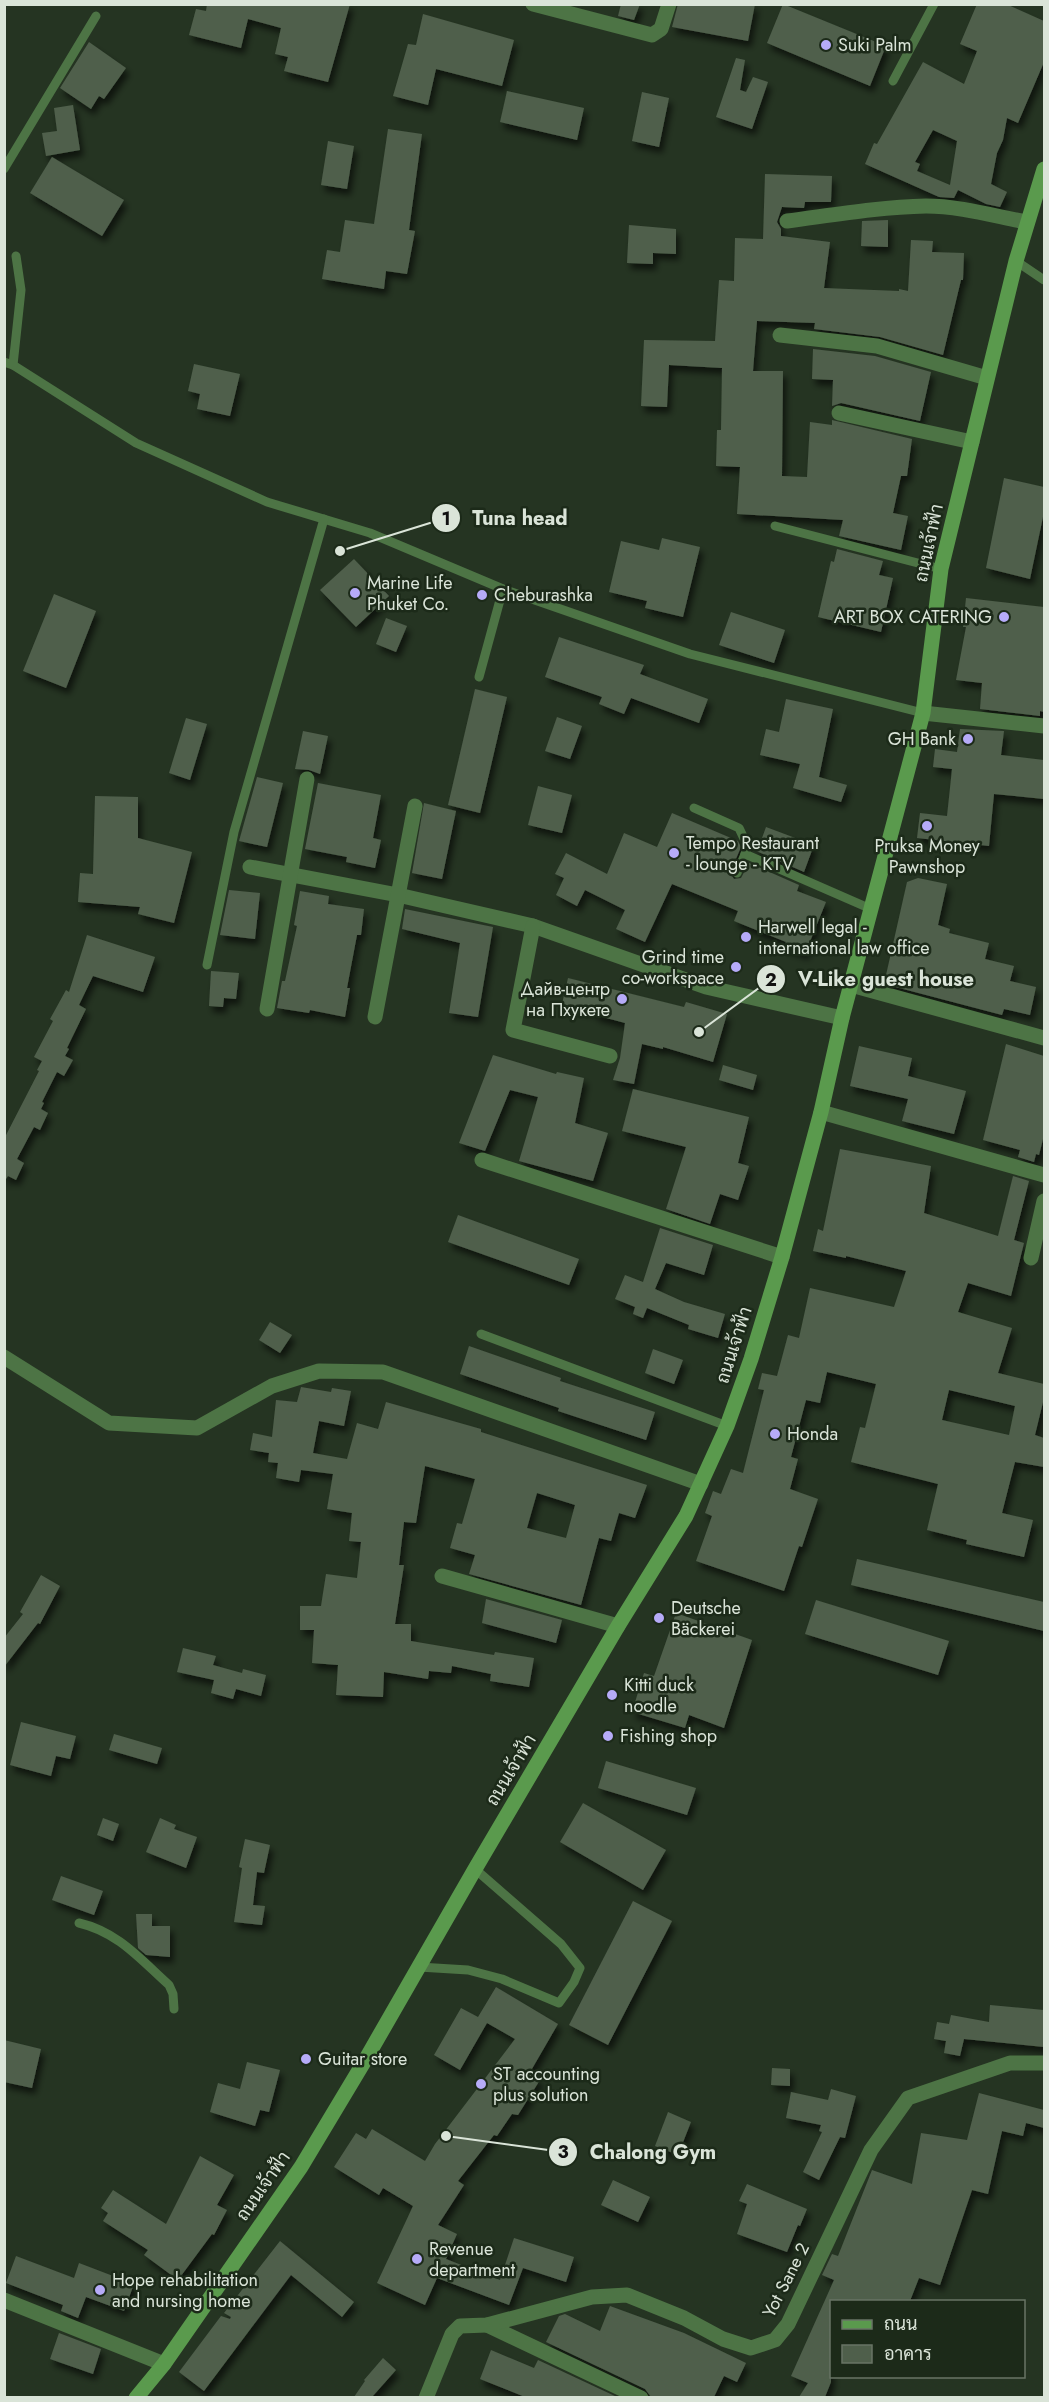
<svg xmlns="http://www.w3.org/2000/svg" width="1049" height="2402" viewBox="0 0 1049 2402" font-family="Jost,Sarabun,sans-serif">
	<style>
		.building { fill: #4f5f4b; fill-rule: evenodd; filter: url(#shadow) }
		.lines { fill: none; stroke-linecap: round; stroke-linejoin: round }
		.service { stroke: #4d7445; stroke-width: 9 }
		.minor { stroke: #4d7445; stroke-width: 15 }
		.secondary { stroke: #5a9a4d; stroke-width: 15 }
		.poi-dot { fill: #b6abf8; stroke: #1c2a19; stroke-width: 2 }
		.labels { text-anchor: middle; stroke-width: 5; stroke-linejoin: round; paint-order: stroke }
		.poi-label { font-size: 18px; fill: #dae4d8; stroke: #1c2a19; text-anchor: start }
		.street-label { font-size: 18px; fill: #dae4d8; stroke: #1c2a19 }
		.leader { fill: none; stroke: #dae4d8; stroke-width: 2 }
		.callout-dot { fill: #dae4d8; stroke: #1c2a19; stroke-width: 2 }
		.mark-label { font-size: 18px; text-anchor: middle; font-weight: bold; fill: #111 }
		.callout-label { font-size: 20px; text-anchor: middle; font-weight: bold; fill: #dae4d8; stroke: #1c2a19; stroke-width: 5; stroke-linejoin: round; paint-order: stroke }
	</style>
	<defs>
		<filter id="shadow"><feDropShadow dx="3.5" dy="6" stdDeviation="3" flood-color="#0009"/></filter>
	</defs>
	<rect width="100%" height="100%" fill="#253422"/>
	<g class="building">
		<path d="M207,4h143l-22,78 -44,-11 4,-14 -13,-3 6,-26 -33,-9 -7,29 -52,-13 7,-26 10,2z"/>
		<path d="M621,4h19l-6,16 -16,-4z"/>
		<path d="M678,4h77l-7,37 -76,-14z"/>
		<path d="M783,4l103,42 -16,40 -103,-43z"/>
		<path d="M977,4h29l38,17v41l-26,61 -11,-5 -4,22 -6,13 -6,31 16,8 -7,15 -14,-3 -28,-14 -4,8 -15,-1 -74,-33 9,-21 3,1 46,-82 41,22 13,-33 -17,-7zM933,130l24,11 -7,44 -33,-14 3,-7 -5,-2z"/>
		<path d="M423,14l91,26 -12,46 -66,-17 -8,36 -35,-9 15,-52 8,1z"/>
		<path d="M89,42l37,26 -22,31 -5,-3 -8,13 -31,-21z"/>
		<path d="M736,58l9,2 -5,30 6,2 7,-15 15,5 -16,47 -36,-12z"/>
		<path d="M507,91l77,17 -7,32 -77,-18z"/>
		<path d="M642,92l27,6 -10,49 -27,-6z"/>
		<path d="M73,105l7,45 -34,6 -4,-23 15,-2 -3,-23z"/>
		<path d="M388,129l34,5 -13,96 6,1 -8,43 -21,-3 -2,18 -62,-10 5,-29 13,2 5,-32 29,4z"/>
		<path d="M328,141l26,5 -7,43 -26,-4z"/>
		<path d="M52,157l72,43 -22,36 -72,-43z"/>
		<path d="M765,174l67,2 -1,26h-26l-1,6 -22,-1 -5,15 4,7v7l49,6 -6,46 75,3v-2l9,2 3,-51 22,1 -1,11 32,1 -1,27h-2l-18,75 -63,-18 -66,-8 1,-6 -58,-2 -4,50h30l-1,105 25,1 3,-55 22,3v-5l80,19 -5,37h-6l-8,37 15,3 -7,34 -62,-14 4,-16 -106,-6 3,-47 -24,-1 1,-36h4l1,-62 -53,-3 -2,42 -26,-1 3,-66 71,1 4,-61 15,1 1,-43 28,1z"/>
		<path d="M888,220v27l-27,-1 1,-25z"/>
		<path d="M629,225l47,4v25l-23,-1v11l-26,-1z"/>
		<path d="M813,349l62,7 56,16 -11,49 -79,-18 -9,3 1,-26 -21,-1z"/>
		<path d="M194,364l46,10 -10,42 -33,-7 3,-15 -12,-3z"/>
		<path d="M1004,478l40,9v25l-14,67 -44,-11z"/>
		<path d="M662,538l38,9 -17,70 -38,-9 2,-7 -38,-9 12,-51 38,9z"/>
		<path d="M837,549l46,12 -4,14 14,3 -12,54 -63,-15 13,-56 3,1z"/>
		<path d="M354,559l35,37 -33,31 -36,-37z"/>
		<path d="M54,594l42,17 -30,77 -43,-17z"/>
		<path d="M966,598l78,9v105l-4,-1v5l-60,-7 2,-26 -26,-3 10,-53h-3z"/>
		<path d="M731,612l54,18 -11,33 -55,-18z"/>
		<path d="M386,618l21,8 -11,26 -20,-8z"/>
		<path d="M559,637l85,28 -4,9 68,25 -9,24 -68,-25 -7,16 -25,-10 3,-7 -57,-20z"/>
		<path d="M475,689l32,8 -27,116 -32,-8z"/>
		<path d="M786,699l47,10 -14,68 28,8 -6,17 -48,-14 7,-24 -40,-9 6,-26 13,3z"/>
		<path d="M557,717l25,9 -12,33 -25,-8z"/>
		<path d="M186,718l21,6 -17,56 -21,-7z"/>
		<path d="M960,729l44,2 -3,24 43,5v39l-50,-5 -5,52 -72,-8 3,-25 27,3 5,-47 -19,-2 2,-18 22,3z"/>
		<path d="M303,731l25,5 -8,38 -11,-4 -14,-1z"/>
		<path d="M257,777l26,6 -16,64 -28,-6z"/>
		<path d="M318,783l63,12 -8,43 8,2 -6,28 -29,-6 1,-5 -42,-8z"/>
		<path d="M538,786l34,9 -10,38 -34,-8z"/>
		<path d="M95,796l43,1v41l54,14 -18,71 -36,-9 2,-7 -62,-5 2,-29 13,1z"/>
		<path d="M424,803l32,8 -14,68 -30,-6z"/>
		<path d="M672,813l66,28 3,6 -11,26 4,6 7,-1 8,-15 50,22 -2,6 29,11 -21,52 -21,-8 2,-4 -52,-21 4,-10 -66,-27 -27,58 -29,-13 9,-19 -40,-20 -8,16 -21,-11 8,-17 -9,-4 11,-21 41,21 17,-41 33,14z"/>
		<path d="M766,827l48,18 -10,27 -50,-22 1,-2 3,1z"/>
		<path d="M918,878l29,6 -9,41 12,4 -1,4 40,10 -4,16 29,7 -4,15 26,6 -6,28 -26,-6 -2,6 -118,-31 23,-102z"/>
		<path d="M229,890l31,3 -5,46 -35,-4z"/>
		<path d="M300,891l29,5 -1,8 36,5 -3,26h-4l-10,53h3l-5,29 -35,-7 -1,3 -32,-5 5,-27h3l12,-55 -3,-1z"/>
		<path d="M405,909l88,18 -15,90 -29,-4 11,-70 -58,-14z"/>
		<path d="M87,935l68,22 -12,35 -50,-16 -14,29 7,4 -19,39 2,1 -4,7 8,4 -9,16 -7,-4 -15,30 2,1 -3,6 7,4 -8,17 -6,-3 -17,32 7,4 -8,17 -8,-4 -4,6v-43l35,-68 -2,-1 5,-9 -8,-4 19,-36 -3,-2 5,-9 11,-20 3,2z"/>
		<path d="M211,971l28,2 -3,26 -12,-1 -1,9 -14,-1z"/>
		<path d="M568,978l116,29 2,-5 41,12 -14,48 -50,-15v2l-21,-5 -8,40 -21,-4 7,-22 5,-35 -30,-8 1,-3 -34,-8z"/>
		<path d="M1006,1044l38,12v79l-5,20 -3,-1 -2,8 -16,-5 2,-7 -37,-10z"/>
		<path d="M859,1046l53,12 -4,18 58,15 -12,43 -52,-13 6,-22 -58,-13z"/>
		<path d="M493,1055l63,19 1,-2 27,6 -9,45 33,10 -15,48 -74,-20 19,-64 -28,-7 -25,61 -26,-8z"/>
		<path d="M723,1065l34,10 -4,15 -34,-10z"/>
		<path d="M633,1089l116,28 -11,46 11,3 -11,34 -18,-6 -10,30 -44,-15 20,-62 -64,-16z"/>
		<path d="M840,1149l91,17 -7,47 74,23 15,-60 16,5 -15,59 10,3 -13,53 -43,-13 -10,29 54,16 -14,45 46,11v14l-9,37 9,3v29l-29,-5 -13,51 31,7 -9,37 -58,-13 1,-4 -40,-10 11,-46 -87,-22 9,-35 5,1 11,-44 -49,-12 -7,31 -14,-3 -15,57 7,2 -8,30 28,10 -16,48 -3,-1 -15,45 -88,-30 16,-45 -7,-3 8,-22 8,3 10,-25 12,4 21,-83 -6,-1 4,-16 15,3 11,-41 11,3 11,-50 84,19 12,-36 -60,-15v2l-33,-7 5,-22 5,2zM949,1390l66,16 -6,29 -67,-15z"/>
		<path d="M458,1215l121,44 -10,26 -121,-43z"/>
		<path d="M660,1228l53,17 -9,30 -38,-12 -11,26 29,13 41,12 -7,24 -30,-9 1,-4 -42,-17 -4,10 -10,-4 2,-7 -20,-8 10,-24 18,7z"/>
		<path d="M270,1322l22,13 -12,18 -21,-13z"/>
		<path d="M469,1346l92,32 -1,3 95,31 -9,28 -88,-29 1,-3 -99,-34z"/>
		<path d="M653,1349l30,11 -9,24 -29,-11z"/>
		<path d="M301,1387l30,5 1,-4 19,3 -7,35 -25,-5 -6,32 34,6 10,-36 21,6 8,-27 95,27v3l166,53 -12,33 -16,-5 -8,28 -12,-3 -18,67 -112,-31 6,-19 -25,-7 7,-25 5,1 13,-45 -50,-13 -9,57 -12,-1 -5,43h5l-9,59h16v17l83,14 1,-3 39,6 -5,29 -39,-6 1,-7 -39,-8 -1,7 -22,-2 -1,8 -44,-7 -1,25 -47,-2 2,-30 -26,-2 2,-33h-14v-24h21l5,-32 31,4 4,-36 -12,-1 3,-28 -25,-4 6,-35 -32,-4 -2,12 -23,-4 2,-15 -10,-1 1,-9 -19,-3 3,-17 19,4 4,-37 21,2zM537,1493l38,12 -9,33 -39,-10z"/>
		<path d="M857,1559l187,43v29l-193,-46z"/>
		<path d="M41,1575l19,11 -20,38 -2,-1 -34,44v-29l19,-24 -3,-2z"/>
		<path d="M486,1599l76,21 -6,23 -74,-20z"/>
		<path d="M816,1600l133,41 -11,34 -133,-41z"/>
		<path d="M676,1613l76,27 -28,88 -35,-13 -4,13 -53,-16 12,-39 10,3z"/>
		<path d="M183,1648l33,8 -3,9 29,8 1,-4 23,6 -5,21 -25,-7 -3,10 -22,-6 3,-13 -37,-8z"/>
		<path d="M21,1722l55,14 -6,23 -14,-3 -5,20 -41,-11z"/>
		<path d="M114,1734l48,14 -5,16 -48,-14z"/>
		<path d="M606,1761l90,27 -9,27 -89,-27z"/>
		<path d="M583,1803l83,47 -23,40 -83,-48z"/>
		<path d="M103,1818l16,6 -6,17 -16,-6z"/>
		<path d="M160,1818l16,7 -2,4 23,8 -11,31 -40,-16z"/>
		<path d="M245,1839l25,6 -6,28 -7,-1 -4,33 12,1 -3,19 -28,-3 8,-54 -3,-1z"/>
		<path d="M61,1876l42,15 -9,24 -42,-15z"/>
		<path d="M633,1901l39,20 -64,124 -39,-20z"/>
		<path d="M136,1914h16v12h18v31l-24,-2 -8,-7z"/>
		<path d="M496,1987l62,37 -29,50 11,6 -22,35 -6,-1 -15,22 -3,-1 -36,46 6,4 -26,40 19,9 -11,25 54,21 14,-42 60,19 -8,25 -43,-14 -14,37 -72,-27 -12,27 -48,-22 36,-77 -30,-18 -4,7 -45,-28 22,-34 10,6 6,-10 53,32 10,-17 80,-105 -28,-16 -27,47 -26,-15 27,-47 17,9z"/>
		<path d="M990,2005l54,5v37l-80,-8 -4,17 -16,-3 2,-12 -12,-2 3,-17 12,2 2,-9 38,7z"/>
		<path d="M4,2040l37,9 -9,39 -28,-6z"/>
		<path d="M247,2062l33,8 -11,42 -9,-2 -5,16 -45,-14 8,-29 22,6z"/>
		<path d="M772,2068l18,1v17l-19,-1z"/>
		<path d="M831,2089l25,7 -11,42 -5,-1 -21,43 -16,-8 19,-40 -3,-1 2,-6 -35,-7 5,-26 37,8z"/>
		<path d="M979,2093l65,17v18l-18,-5 -3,13 -21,-5 -14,63 -16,-4 -32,95 -21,-7 -9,23h-79v81l-6,15h-26l9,-14 -17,-7 43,-96 -12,-5 10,-21 6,2 34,-86 40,14 9,-51 46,7z"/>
		<path d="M668,2112l23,10 -13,33 -23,-9z"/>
		<path d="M200,2156l34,19 -17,30 10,5 -13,25 -2,-1 -34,46 -34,-25 4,-5 -45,-29 5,-8 -7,-5 12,-18 53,34z"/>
		<path d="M613,2180l37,17 -12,25 -37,-17z"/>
		<path d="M747,2184l60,25 -7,17 -2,-1 -11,27 -50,-18 10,-30 -8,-3z"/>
		<path d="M280,2241l74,61 -12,15 -51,-42 -87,116 -25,-19 42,-56 9,3 1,-2 -7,-4z"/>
		<path d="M16,2256l58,22 5,-15 55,21 -10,27 -38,-14 -8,21 -17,-7 2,-6 -57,-22z"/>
		<path d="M610,2306l74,27 62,30 -9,19 -13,-6 -10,21h-63l-6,-8 -99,-47 13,-26 6,-2 35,17z"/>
		<path d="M59,2333l42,16 -8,25 -43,-15z"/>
		<path d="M491,2350l43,18 4,-8 79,37h-92l-45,-18z"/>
		<path d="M383,2358l13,12 -24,27h-18l11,-16 -1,-1z"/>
	</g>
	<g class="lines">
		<g class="service">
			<path d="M893,81l41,-77"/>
			<path d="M4,169l92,-153"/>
			<path d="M1016,261l28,19"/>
			<path d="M4,362l9,3 123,78 131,59 103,31 133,56 187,65 233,59"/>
			<path d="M13,365l8,-75 -5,-34"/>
			<path d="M775,526l166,43"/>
			<path d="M479,677l24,-88"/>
			<path d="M694,808l45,20 9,19 -11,26"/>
			<path d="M745,854l126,55"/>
			<path d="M207,965l27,-133 90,-313"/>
			<path d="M481,1334l246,92"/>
			<path d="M79,1923c39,9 61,36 90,62l4,9 1,15"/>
			<path d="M419,1967l49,3 34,9 57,24 15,-21 6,-14 -19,-24 -86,-75"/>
		</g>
		<g class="minor">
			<path d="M533,4l119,31 9,-6 8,-25"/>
			<path d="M787,221c46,-6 92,-14 139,-15 33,0 68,10 100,16"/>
			<path d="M780,335l97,11 110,32"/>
			<path d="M839,413l133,29"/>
			<path d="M923,713l121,13"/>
			<path d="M250,867l148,28 135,31 173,61 136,31"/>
			<path d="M533,926l-20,104 97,26"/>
			<path d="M851,985l193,53"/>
			<path d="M267,1009l40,-230"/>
			<path d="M375,1017l40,-211"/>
			<path d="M821,1112l223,63"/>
			<path d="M482,1160l300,97"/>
			<path d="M1031,1258l13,-57"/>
			<path d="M4,1357l105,66 88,5 75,-42 47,-15 64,1 318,112"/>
			<path d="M442,1576l176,50"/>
			<path d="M4,2300l160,64"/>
			<path d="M487,2325l154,73"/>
			<path d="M426,2398l26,-64 8,-8 27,-1 105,-28 35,-2 57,23 39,21 28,9 24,-8 13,-16 83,-174 37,-52 102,-35h34"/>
		</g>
		<path class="secondary" d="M136,2398l28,-34 137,-197 66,-110 108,-188 143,-243 68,-110 41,-90 24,-67 31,-102 39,-145 21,-94 81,-305 18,-144 75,-308 28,-92"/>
	</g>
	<g class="poi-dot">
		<circle cx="826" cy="45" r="6"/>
		<circle cx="355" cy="593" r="6"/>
		<circle cx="482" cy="595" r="6"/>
		<circle cx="1004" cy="617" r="6"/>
		<circle cx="968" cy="739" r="6"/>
		<circle cx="927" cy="826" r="6"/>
		<circle cx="674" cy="853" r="6"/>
		<circle cx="746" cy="937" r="6"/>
		<circle cx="736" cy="967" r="6"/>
		<circle cx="622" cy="999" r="6"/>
		<circle cx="775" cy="1434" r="6"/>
		<circle cx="659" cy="1618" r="6"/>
		<circle cx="612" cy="1695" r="6"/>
		<circle cx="608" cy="1736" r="6"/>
		<circle cx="306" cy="2059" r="6"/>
		<circle cx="481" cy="2084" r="6"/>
		<circle cx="417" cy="2259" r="6"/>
		<circle cx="100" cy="2290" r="6"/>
	</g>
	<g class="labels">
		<g class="poi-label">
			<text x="838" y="51">Suki Palm</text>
			<text x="367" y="589">Marine Life<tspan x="367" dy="21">Phuket Co.</tspan></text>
			<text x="494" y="601">Cheburashka</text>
			<text x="992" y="623" text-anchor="end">ART BOX CATERING</text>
			<text x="956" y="745" text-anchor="end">GH Bank</text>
			<text x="686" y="849">Tempo Restaurant<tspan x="686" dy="21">- lounge - KTV</tspan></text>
			<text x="927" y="852" text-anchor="middle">Pruksa Money<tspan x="927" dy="21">Pawnshop</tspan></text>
			<text x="758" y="933">Harwell legal -<tspan x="758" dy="21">international law office</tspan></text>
			<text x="724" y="963" text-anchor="end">Grind time<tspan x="724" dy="21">co-workspace</tspan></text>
			<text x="610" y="995" text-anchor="end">Дайв-центр<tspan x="610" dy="21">на Пхукете</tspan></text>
			<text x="787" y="1440">Honda</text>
			<text x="671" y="1614">Deutsche<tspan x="671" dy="21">Bäckerei</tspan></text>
			<text x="624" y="1691">Kitti duck<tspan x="624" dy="21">noodle</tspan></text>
			<text x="620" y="1742">Fishing shop</text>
			<text x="318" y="2065">Guitar store</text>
			<text x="493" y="2080">ST accounting<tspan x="493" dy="21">plus solution</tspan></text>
			<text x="429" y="2255">Revenue<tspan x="429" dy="21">department</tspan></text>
			<text x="112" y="2286">Hope rehabilitation<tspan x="112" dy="21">and nursing home</tspan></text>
		</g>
		<g class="street-label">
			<text transform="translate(929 543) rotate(-78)" y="6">ถนนเจ้าฟ้า</text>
			<text transform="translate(734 1345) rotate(-72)" y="6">ถนนเจ้าฟ้า</text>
			<text transform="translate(511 1770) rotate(-59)" y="6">ถนนเจ้าฟ้า</text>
			<text transform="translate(263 2186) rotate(-55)" y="6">ถนนเจ้าฟ้า</text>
			<text transform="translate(786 2280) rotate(-63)" y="6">Yot Sane 2</text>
		</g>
	</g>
	<path class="leader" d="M340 551L446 518M699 1032L771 979M446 2136L563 2152"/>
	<g class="callout-dot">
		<circle cx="340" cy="551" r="6"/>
		<circle cx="699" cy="1032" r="6"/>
		<circle cx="446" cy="2136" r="6"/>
		<circle cx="446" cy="518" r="15"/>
		<circle cx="771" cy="979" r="15"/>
		<circle cx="563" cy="2152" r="15"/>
	</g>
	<g class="mark-label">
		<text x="446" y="525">1</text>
		<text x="771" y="986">2</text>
		<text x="563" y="2158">3</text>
	</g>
	<g class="callout-label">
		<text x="520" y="525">Tuna head</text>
		<text x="886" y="986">V-Like guest house</text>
		<text x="653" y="2159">Chalong Gym</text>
	</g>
	<rect width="1049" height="2402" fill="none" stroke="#dae4d8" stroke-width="12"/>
	<rect x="830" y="2300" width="195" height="78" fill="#1c2a19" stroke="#687465" stroke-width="1.5"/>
	<rect x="842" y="2320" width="30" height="9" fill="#5a9a4d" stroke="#687465" stroke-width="1.5"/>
	<text x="884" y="2330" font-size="18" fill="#dae4d8">ถนน</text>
	<rect x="842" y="2345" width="30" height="18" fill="#4f5f4b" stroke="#687465" stroke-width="1.5"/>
	<text x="884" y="2360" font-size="18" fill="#dae4d8">อาคาร</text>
</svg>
